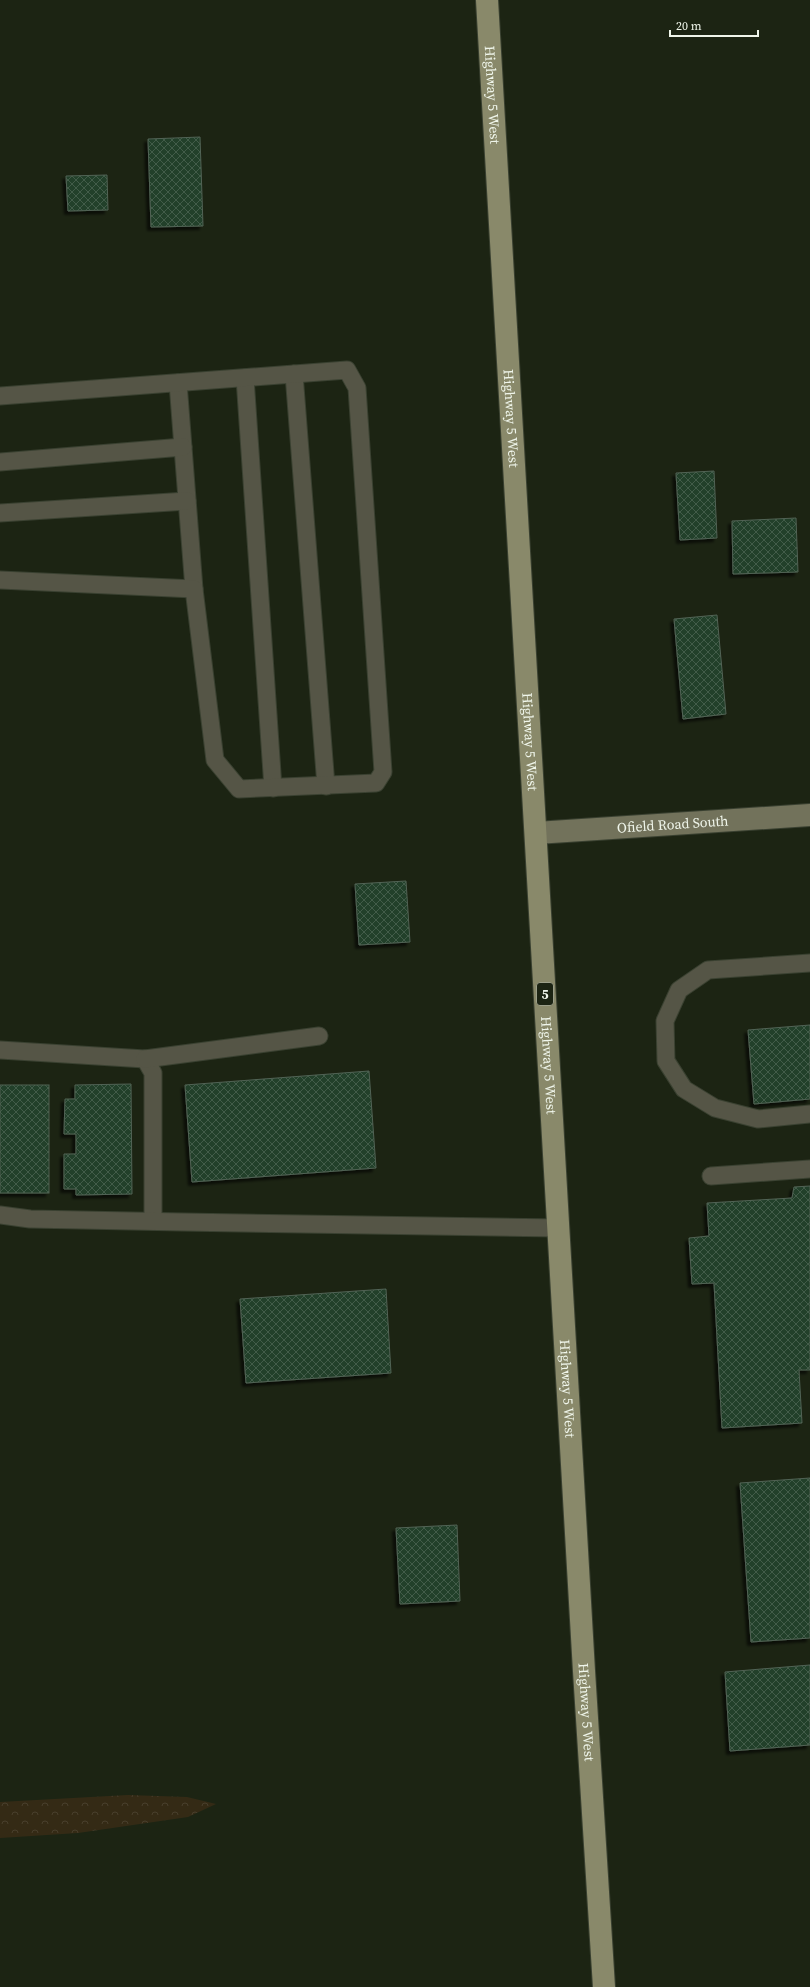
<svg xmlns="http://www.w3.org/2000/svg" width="810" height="1987" viewBox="0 0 810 1987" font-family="'Source Serif 4',serif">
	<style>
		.forest { fill: url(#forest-crowns) }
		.building { fill: url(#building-cross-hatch); stroke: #516355; filter: url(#shadow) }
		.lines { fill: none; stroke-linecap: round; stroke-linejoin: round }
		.lane-casing { stroke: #3a4131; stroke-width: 19 }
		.secondary-casing { stroke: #3a4131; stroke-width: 24 }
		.primary-casing { stroke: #3a4131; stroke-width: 24 }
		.lane { stroke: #555546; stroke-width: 17 }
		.secondary { stroke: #72725b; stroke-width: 22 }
		.primary { stroke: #89896a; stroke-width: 22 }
		.labels { text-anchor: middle; stroke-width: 3; stroke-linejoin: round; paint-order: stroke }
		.shield { fill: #1c2413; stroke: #b0b6aa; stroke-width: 1 }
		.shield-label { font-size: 13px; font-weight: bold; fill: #eff5ea }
		.street-label { font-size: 14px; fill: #eff5ea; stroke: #1c2413 }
	</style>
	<defs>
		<pattern id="forest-crowns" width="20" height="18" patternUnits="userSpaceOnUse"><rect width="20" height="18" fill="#342a15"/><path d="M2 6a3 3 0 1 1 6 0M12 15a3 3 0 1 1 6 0" fill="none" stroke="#483f2c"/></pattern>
		<pattern id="building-cross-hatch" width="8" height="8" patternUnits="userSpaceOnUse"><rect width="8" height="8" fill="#223f29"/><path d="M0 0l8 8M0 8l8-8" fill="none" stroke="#425b48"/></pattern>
		<filter id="shadow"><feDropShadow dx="-3.5" dy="3.5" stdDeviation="1" flood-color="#0009"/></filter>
	</defs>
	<rect width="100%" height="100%" fill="#1c2413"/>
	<path class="forest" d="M128,1795l59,2 29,7 -28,13 -110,16 -78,5v-36z"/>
	<g class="building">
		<path d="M200,137l3,89 -52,1 -3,-88z"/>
		<path d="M107,175l1,35 -40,1 -2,-35z"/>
		<path d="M714,471l3,67 -37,2 -4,-67z"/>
		<path d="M796,518l2,54 -65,2 -1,-53z"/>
		<path d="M717,615l9,99 -43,5 -9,-100z"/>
		<path d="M406,881l4,61 -51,3 -4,-61z"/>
		<path d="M810,1025v74l-56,5 -6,-74z"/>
		<path d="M369,1071l7,97 -184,14 -7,-97z"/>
		<path d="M131,1084l1,110 -56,1v-6h-12v-35h12v-20h-12l1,-35h10v-14z"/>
		<rect x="0" y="1085" width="49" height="108"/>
		<path d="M810,1186v184h-11l3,53 -80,5 -8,-145 -22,1 -3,-46 20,-2 -2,-33 85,-5 2,-11z"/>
		<path d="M386,1289l5,84 -145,10 -6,-84z"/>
		<path d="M810,1478v160l-59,4 -11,-159z"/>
		<path d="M457,1525l3,76 -60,3 -4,-76z"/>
		<path d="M810,1665v80l-80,6 -5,-79z"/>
	</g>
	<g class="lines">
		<g class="lane-casing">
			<g id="lane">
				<path d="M294,374l32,412"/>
				<path d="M245,378l28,410"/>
				<path d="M178,383l16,206"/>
				<path d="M0,396l347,-26 10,18 26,384 -7,11 -137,6 -24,-29 -21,-171 -194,-9"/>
				<path d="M0,462l183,-15"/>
				<path d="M0,513l187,-12"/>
				<path d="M810,963l-102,7 -29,20 -14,31 1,40 18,28 31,19 43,11 52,-5"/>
				<path d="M0,1050l145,9 8,14v148"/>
				<path d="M145,1059l174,-23"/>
				<path d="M711,1176l99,-7"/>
				<path d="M0,1215l30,4 152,3 376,6"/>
			</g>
		</g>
		<g class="secondary-casing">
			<g id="secondary">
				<path id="s1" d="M536,833l274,-18"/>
			</g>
		</g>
		<g class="primary-casing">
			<g id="primary">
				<path id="s2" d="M487,0l97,1671 20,316"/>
			</g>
		</g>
		<use href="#lane" class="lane"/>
		<use href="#secondary" class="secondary"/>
		<use href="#primary" class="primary"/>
	</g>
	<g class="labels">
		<rect class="shield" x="537" y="983" width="16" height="22" rx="3"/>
		<g class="shield-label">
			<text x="545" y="999">5</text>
		</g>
		<g class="street-label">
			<text dy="5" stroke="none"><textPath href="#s2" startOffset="95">Highway 5 West</textPath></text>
			<text dy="5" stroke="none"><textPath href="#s2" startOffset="419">Highway 5 West</textPath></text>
			<text dy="5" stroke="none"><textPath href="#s2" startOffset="743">Highway 5 West</textPath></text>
			<text dy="5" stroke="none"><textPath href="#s1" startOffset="137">Ofield Road South</textPath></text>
			<text dy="5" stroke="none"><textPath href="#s2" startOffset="1067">Highway 5 West</textPath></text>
			<text dy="5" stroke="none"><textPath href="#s2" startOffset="1391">Highway 5 West</textPath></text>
			<text dy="5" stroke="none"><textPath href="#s2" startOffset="1715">Highway 5 West</textPath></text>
		</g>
	</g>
	<path d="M670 30v6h88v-6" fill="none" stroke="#eff5ea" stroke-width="2"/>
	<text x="676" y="30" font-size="12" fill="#eff5ea" stroke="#1c2413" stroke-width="3" paint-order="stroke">20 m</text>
</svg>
